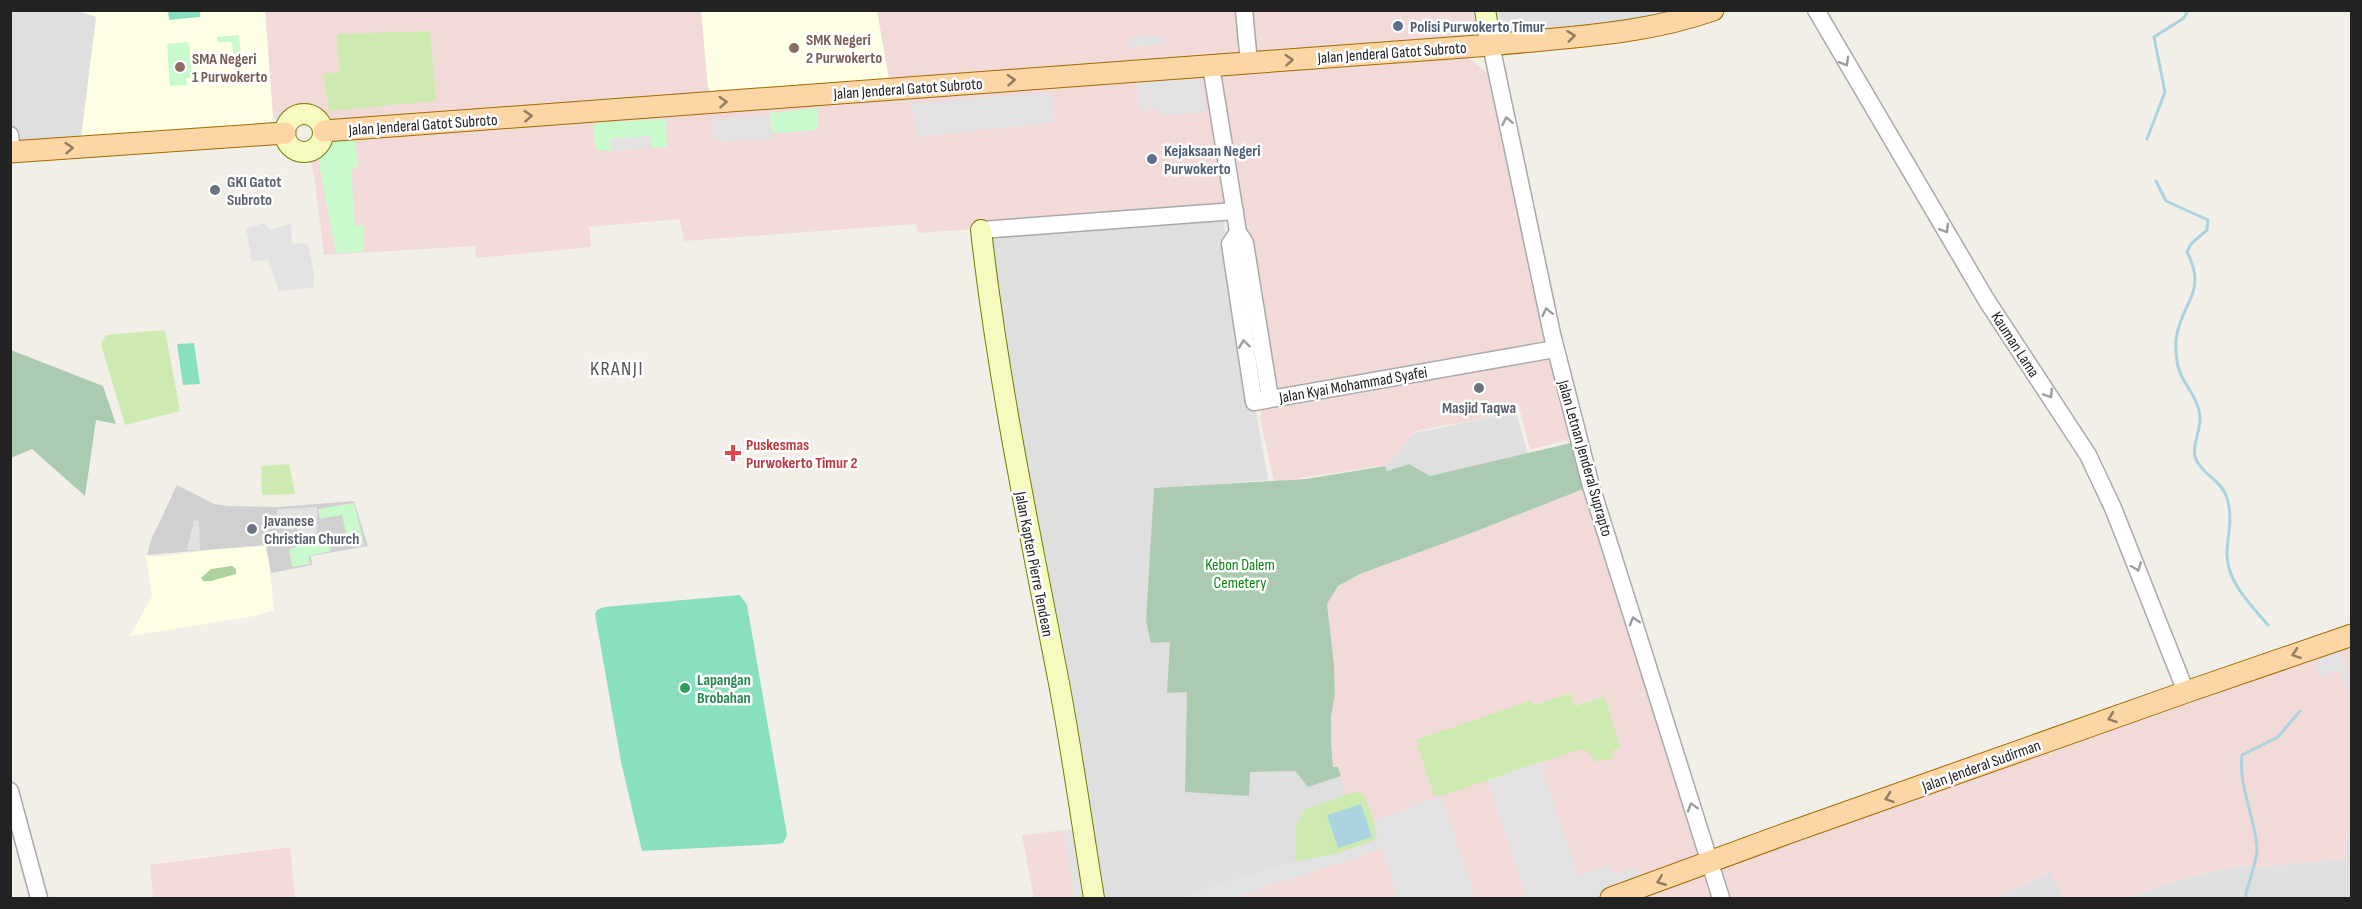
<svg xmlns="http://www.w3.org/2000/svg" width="2362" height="909" viewBox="0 0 2362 909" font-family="'Sofia Sans Condensed',sans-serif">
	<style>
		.residential { fill: #e0dfdf }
		.commercial { fill: #f2dad9; fill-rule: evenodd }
		.education { fill: #ffffe5 }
		.religious { fill: #d0d0d0 }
		.grass { fill: #cdebb0 }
		.forest { fill: #add19e }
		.cemetery { fill: #aacbaf }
		.park { fill: #c8facc }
		.pitch { fill: #88e0be }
		.parking { fill: #e2e2e2 }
		.water { fill: #aad3df }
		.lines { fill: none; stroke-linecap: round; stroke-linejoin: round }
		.stream { stroke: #aad3df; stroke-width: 3 }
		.tertiary-casing { stroke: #a9a9a9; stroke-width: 19 }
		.secondary-casing { stroke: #707d05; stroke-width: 22 }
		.primary-casing { stroke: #a06b00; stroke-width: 23 }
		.tertiary { stroke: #fff; stroke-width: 16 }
		.secondary { stroke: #f7fabf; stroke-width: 20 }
		.primary { stroke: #fcd6a4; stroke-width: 21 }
		.oneway { stroke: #8f7c63 }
		.oneway2 { stroke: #9c9c9c }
		.service-dot { fill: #5c6f8a; stroke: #fff; stroke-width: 2 }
		.education-dot { fill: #8d6e63; stroke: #fff; stroke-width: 2 }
		.worship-dot { fill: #6b7280; stroke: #fff; stroke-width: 2 }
		.health-dot { fill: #e0444e; stroke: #fff; stroke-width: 2 }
		.leisure-dot { fill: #2e9e5b; stroke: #fff; stroke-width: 2 }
		.labels { text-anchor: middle; stroke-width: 5; stroke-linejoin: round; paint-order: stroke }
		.service-label { font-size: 16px; font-weight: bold; fill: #4e5e75; stroke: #fff; text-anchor: start }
		.education-label { font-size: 16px; font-weight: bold; fill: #785e54; stroke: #fff; text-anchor: start }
		.street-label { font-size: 16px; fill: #222; stroke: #fff }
		.worship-label { font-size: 16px; font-weight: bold; fill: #5b616d; stroke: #fff; text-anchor: start }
		.health-label { font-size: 16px; font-weight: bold; fill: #be3a42; stroke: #fff; text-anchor: start }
		.park-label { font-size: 16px; fill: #0c8416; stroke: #fff }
		.leisure-label { font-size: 16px; font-weight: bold; fill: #27864d; stroke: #fff; text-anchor: start }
		.quarter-label { font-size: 20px; letter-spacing: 1.5px; fill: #555; stroke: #fff }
	</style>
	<rect width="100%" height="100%" fill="#f2efe9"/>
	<g class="residential">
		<path d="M10,11h87l-17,136 -68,5z"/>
		<path d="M1484,11h216l-210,35z"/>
		<path d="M1222,213l46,267 -114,9 -2,154 18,-1 17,49 62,81 46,-1 13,16 33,-11 4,20 -42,14 -7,17 -1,35 -81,24 -30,12h-90l-113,-668z"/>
		<path d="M1514,406l14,48 -98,22 -21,-12 -23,7 -5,-26 33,-12 80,-16 -1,-7z"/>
		<path d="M2351,827v71h-225l40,-15 46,-12 27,-5 19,1 88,-9 -1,-18z"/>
		<path d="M2050,871l13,27h-68z"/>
	</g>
	<g class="commercial">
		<path d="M265,11h979l5,52 -38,2 24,146 -317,22 -2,-9 -232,17 -4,-22 -91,8 2,20 -115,11 -1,-12 -151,9 -9,-73 -6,-30 10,-7 3,-5 -1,-17 -11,-8 -13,1 -10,9 -14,-8z"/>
		<path d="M1245,11h246l3,26 -245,16z"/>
		<path d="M1467,56l20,17 57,265 6,17 20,88 -5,-2 -35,9 -12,-47 -19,5 -6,9 -78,14 -29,34 -112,17 -14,-64 7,-31 -48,-308 3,-8z"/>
		<path d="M1591,486l120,377 640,-231 1,195 -7,13 2,18 -89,9 -19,-1 -27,5 -46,12 -40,15h-63l-13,-27 -55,27h-811l30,-12 81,-24 41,-8 19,-62 -10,4 -6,-29h-6l-2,-25v-26l4,-21 -1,-31 -7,-60 11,-18 22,-12 109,-40zM1570,693l4,13 29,-9 -30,13 -78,12 38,-22 1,5z"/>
		<path d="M1083,828l11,70h-60l-12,-63z"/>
		<path d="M290,847l5,51h-142l-3,-33z"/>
	</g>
	<g class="education">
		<path d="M78,11h187l8,106 -19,18 -174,12 16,-130z"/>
		<path d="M701,11h176l13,74 -177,16 -5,-14z"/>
		<path d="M265,546l4,15 5,49 -14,5 -130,21 22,-40 -6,-40h19l44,-6z"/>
	</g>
	<path class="religious" d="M177,485l37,19 14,2 51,1 75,-6 14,45 -57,10 1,9 -41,8 -5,-28 -119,10 4,-15z"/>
	<g class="grass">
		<path d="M430,31l6,70 -107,10 -5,-37 16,-2 -3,-38z"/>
		<path d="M165,330l15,81 -55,14 -24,-81 5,-9z"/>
		<path d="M289,464l6,30 -33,1 -1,-29z"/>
		<path d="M1570,693l5,13 28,-9 4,6 13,45 -8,3 2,7 -17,4 -13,-13 -9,2 -134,45h-7l-18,-56 116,-40 2,5z"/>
		<path d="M1355,792l6,1 7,10 10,36 -42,15 -41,8 1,-35 7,-17z"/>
	</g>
	<path class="forest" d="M232,566l4,3v5l-25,7h-8l-2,-3 10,-9z"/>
	<g class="cemetery">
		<path d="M11,350l92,36 13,38 -20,-4 -11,76 -53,-47 -21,9z"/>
		<path d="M1579,441l12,45 -122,48 -109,40 -22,12 -11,18 7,60 1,31 -4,21v26l2,25h5l3,9 -33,11 -13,-16 -45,1 -1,24 -64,-4 2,-100 -20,1 3,-51 -19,1 -5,-22 8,-133 152,-9 79,-13 2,5 22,-7 21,12z"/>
	</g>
	<g class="park">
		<path d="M239,35l4,42 -7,1 -4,-36h-15v-5z"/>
		<path d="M189,42l3,35 -6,1 1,7 -17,1 -3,-42z"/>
		<path d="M818,108v16l-2,6 -40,3 -5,-2 -1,-18z"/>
		<path d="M665,119l2,28 -15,1 -1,-12 -41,3 2,12 -16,-1 -3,-27z"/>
		<path d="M355,138l3,29 -7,1 4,58h9l-1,26 -27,1 -17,-89c4,-24 14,-25 36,-26z"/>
		<path d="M354,503l10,41 -15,2 -7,-31 -22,4 -2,-10z"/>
		<path d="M328,541l3,10 -23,5 2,8 -18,3 -3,-18 14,-4 2,2z"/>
	</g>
	<g class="pitch">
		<path d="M168,11h32v6l-31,3z"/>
		<path d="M194,343l6,41 -17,1 -6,-41z"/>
		<path d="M740,595l7,10 40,230 -4,8 -6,1 -135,7 -21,-89 -26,-148 2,-4 7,-3z"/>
	</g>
	<g class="parking">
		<path d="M1162,35l2,9 -34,3v-9z"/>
		<path d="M1201,79l4,33 -39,4 -9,-7 -17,3 -4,-29z"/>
		<path d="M1052,92l2,30 -137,15 -5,-33z"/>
		<path d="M768,115l5,24 -53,3 -1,-3 -6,-1 -2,-19z"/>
		<path d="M651,136l1,12 -40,3 -2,-12z"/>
		<path d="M265,223l5,7 21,-7 1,20 16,1 6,31v12l-35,4 -11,-31 -16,1 -6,-33z"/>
		<path d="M317,507v26l-5,1 2,9 -14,1 -4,-22 -20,-2 1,-11z"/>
		<path d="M194,520l5,1 1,29h-13z"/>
		<path d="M2333,641l18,37v23l-12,-31 -20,8 -9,-28z"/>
		<path d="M1539,762l39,114 32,-11 3,9 23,-8 8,22 -32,10h-91l5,-2 -39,-116z"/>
		<path d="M1441,796l34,102h-77l-17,-49 -148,49h-49l30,-12 81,-24 41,-8 41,-15 -3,-15 2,-4z"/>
		<path d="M1074,829l20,69h-19l-12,-67z"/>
	</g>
	<path class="water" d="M1361,804l11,33 -34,11 -11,-33z"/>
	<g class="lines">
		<g class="stream">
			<path d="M2147,139l18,-47 -11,-55 30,-19 4,-8"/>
			<path d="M2156,181l10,20 42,19 -1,10 -16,14 -4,8c20,39 -3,48 -10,82 -2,7 -1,19 0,27 2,21 23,35 23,58 0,15 -11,31 -2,44 8,13 25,20 29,35 6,19 1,35 0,54 -1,29 23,52 41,73"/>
			<path d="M2245,898c3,-16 12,-34 12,-50 -2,-31 -19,-63 -15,-93l36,-18 22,-26"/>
		</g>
		<g class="tertiary-casing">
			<g id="tertiary">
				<path d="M1244,10l5,53"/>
				<path d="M1816,10l171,291 101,154 25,53 73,184"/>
				<path d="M1491,45l61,289 39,152 130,412"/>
				<path d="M1211,66l27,166 7,11 25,155"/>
				<path d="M10,135l2,17"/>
				<path d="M981,230l254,-19"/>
				<path d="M1238,232l-8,12 24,158 301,-53"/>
				<path d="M10,791l29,107"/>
			</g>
		</g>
		<g class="secondary-casing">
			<g id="secondary">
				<path d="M1485,10l6,35"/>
				<circle cx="304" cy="133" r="19"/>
				<path d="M981,230c17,151 48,299 77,448 14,73 24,147 36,220"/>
			</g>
		</g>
		<g class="primary-casing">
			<g id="primary">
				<path d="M324,131l1167,-86c74,-8 152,-10 222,-35"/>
				<path d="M10,152l275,-19"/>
				<path d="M1611,898l177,-65 398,-141 166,-57"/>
			</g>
		</g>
		<use href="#tertiary" class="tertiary"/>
		<use href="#secondary" class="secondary"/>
		<use href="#primary" class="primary"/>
	</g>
	<defs><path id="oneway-chevron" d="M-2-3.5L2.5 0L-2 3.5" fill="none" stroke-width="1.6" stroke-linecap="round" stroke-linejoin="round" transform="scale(1.5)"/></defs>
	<g class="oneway">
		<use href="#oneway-chevron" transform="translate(1571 36) rotate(-7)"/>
		<use href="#oneway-chevron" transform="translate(1289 60) rotate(-4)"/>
		<use href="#oneway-chevron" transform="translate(1011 80) rotate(-4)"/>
		<use href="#oneway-chevron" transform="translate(723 102) rotate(-4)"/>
		<use href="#oneway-chevron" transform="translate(528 116) rotate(-4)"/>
		<use href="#oneway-chevron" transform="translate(69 148) rotate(-4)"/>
		<use href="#oneway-chevron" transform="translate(2296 654) rotate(161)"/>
		<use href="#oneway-chevron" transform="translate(2112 718) rotate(160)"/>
		<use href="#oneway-chevron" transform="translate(1889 798) rotate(161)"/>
		<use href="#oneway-chevron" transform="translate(1661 881) rotate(158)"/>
	</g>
	<g class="oneway2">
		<use href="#oneway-chevron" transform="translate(1845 62) rotate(60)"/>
		<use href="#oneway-chevron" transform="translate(1507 121) rotate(-101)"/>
		<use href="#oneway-chevron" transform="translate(1945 229) rotate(59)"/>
		<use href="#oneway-chevron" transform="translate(1547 312) rotate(-102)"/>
		<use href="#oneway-chevron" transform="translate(1244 344) rotate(-97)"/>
		<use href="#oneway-chevron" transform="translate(2049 394) rotate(57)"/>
		<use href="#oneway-chevron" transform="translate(2137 567) rotate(69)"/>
		<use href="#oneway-chevron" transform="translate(1634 621) rotate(-107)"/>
		<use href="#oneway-chevron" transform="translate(1692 807) rotate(-108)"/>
	</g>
	<g class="service-dot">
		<circle cx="1398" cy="26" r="6"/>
		<circle cx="1152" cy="159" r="6"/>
	</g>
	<g class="education-dot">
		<circle cx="794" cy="48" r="6"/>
		<circle cx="180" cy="67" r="6"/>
	</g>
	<g class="worship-dot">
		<circle cx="215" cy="190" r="6"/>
		<circle cx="1479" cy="388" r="6"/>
		<circle cx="252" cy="529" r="6"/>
	</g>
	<path class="health-dot" d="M730 444h6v6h6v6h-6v6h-6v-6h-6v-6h6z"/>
	<circle class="leisure-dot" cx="685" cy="688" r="6"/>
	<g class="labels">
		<g class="service-label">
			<text x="1410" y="32">Polisi Purwokerto Timur</text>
			<text x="1164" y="156">Kejaksaan Negeri<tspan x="1164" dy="18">Purwokerto</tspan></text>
		</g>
		<g class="education-label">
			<text x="806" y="45">SMK Negeri<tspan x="806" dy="18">2 Purwokerto</tspan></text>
			<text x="192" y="64">SMA Negeri<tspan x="192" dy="18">1 Purwokerto</tspan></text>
		</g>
		<g class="street-label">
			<text transform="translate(1392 52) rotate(-4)" y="6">Jalan Jenderal Gatot Subroto</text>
			<text transform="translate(908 88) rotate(-4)" y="6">Jalan Jenderal Gatot Subroto</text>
			<text transform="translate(423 124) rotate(-4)" y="6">Jalan Jenderal Gatot Subroto</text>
			<text transform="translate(2016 344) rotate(57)" y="6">Kauman Lama</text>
			<text transform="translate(1353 384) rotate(-10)" y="6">Jalan Kyai Mohammad Syafei</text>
			<text transform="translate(1586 458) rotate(74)" y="6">Jalan Letnan Jenderal Suprapto</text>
			<text transform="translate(1035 564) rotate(79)" y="6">Jalan Kapten Pierre Tendean</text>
			<text transform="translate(1981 765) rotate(-20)" y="6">Jalan Jenderal Sudirman</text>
		</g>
		<g class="worship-label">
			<text x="227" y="187">GKI Gatot<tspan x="227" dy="18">Subroto</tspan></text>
			<text x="1479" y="413" text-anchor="middle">Masjid Taqwa</text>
			<text x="264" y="526">Javanese<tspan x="264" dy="18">Christian Church</tspan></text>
		</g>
		<g class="health-label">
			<text x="746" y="450">Puskesmas<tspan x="746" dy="18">Purwokerto Timur 2</tspan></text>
		</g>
		<g class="park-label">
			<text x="1240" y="570">Kebon Dalem<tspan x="1240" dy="18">Cemetery</tspan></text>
		</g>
		<g class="leisure-label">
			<text x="697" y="685">Lapangan<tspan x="697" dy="18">Brobahan</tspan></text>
		</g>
		<g class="quarter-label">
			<text x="617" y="375">KRANJI</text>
		</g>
	</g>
	<rect width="2362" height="909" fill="none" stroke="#222222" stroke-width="24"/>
</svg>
